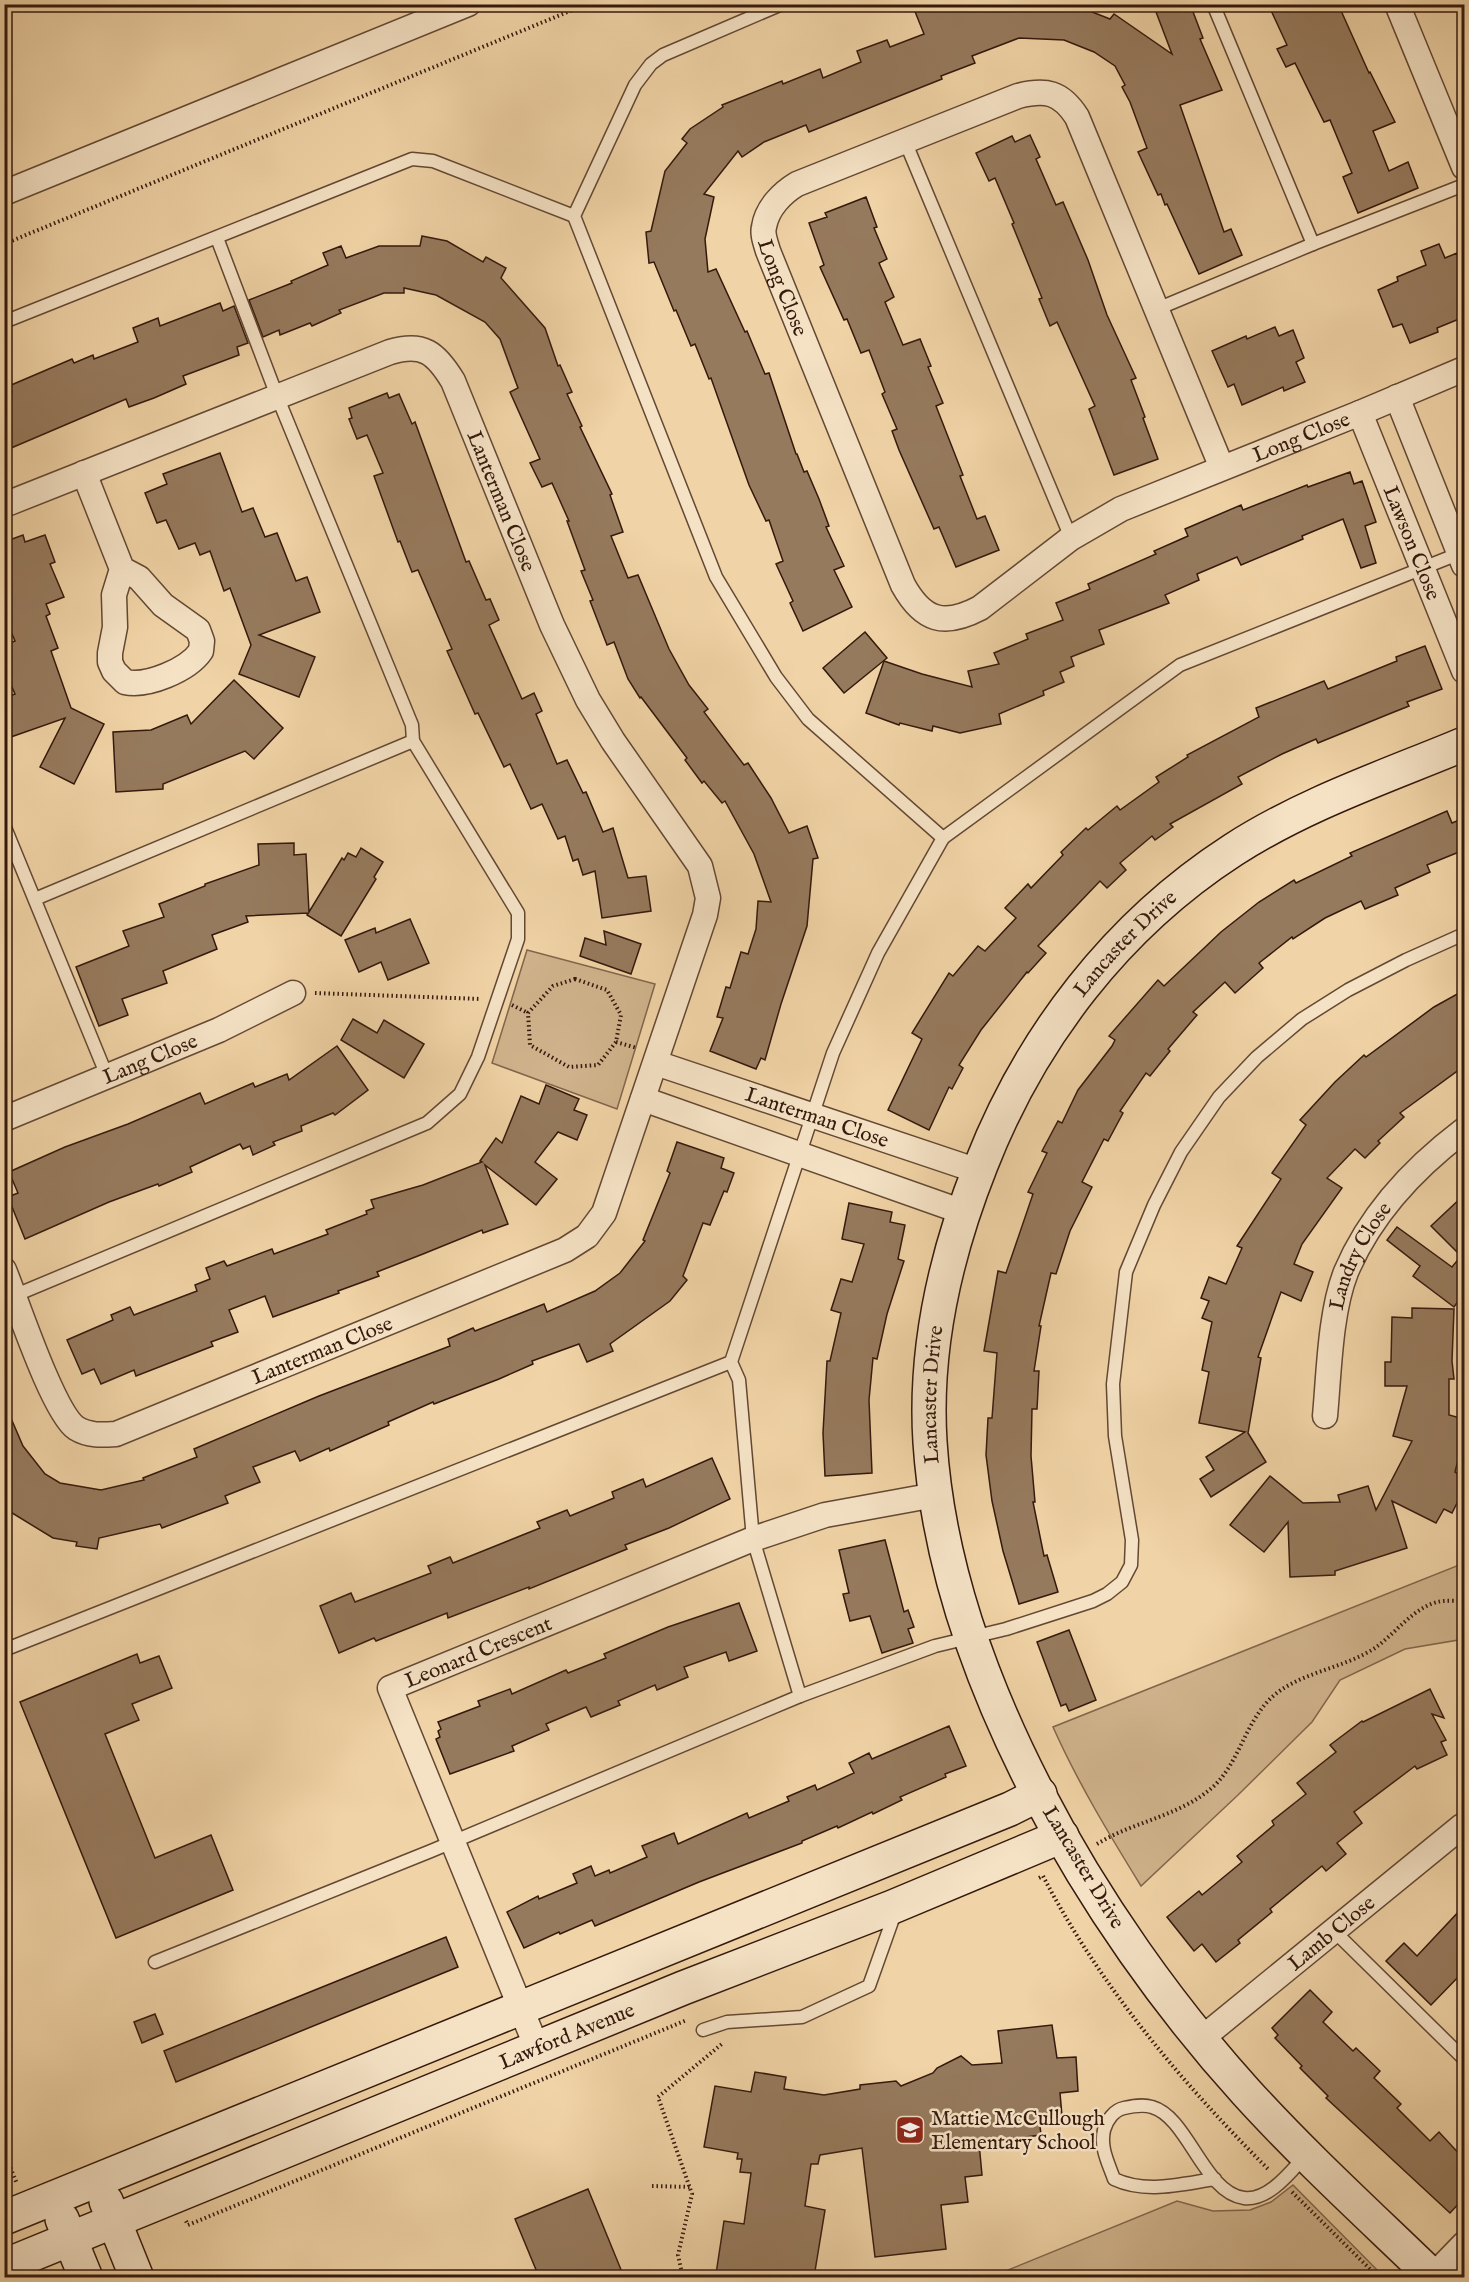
<svg xmlns="http://www.w3.org/2000/svg" width="1469" height="2282" viewBox="0 0 1469 2282" font-family="'IM FELL English',serif">
	<style>
		.green { fill: #d0b38c; stroke: #82664c; stroke-width: 1.5 }
		.building { fill: #967a5d; stroke: #34190d; stroke-width: 1.5 }
		.lines { fill: none; stroke-linecap: round; stroke-linejoin: round }
		.lane-casing { stroke: #634833; stroke-width: 15 }
		.street-casing { stroke: #634833; stroke-width: 27 }
		.secondary-casing { stroke: #34190d; stroke-width: 36 }
		.path { stroke: #34190d; stroke-width: 4; stroke-dasharray: 1.5 3; stroke-linecap: butt }
		.lane { stroke: #f5e2c5; stroke-width: 12 }
		.street { stroke: #f5e2c5; stroke-width: 24 }
		.secondary { stroke: #f5e2c5; stroke-width: 33 }
		.labels { text-anchor: middle; stroke-width: 5; stroke-linejoin: round; paint-order: stroke }
		.street-label { font-size: 21px; fill: #34190d; stroke: #f5e2c5 }
		.poi-label { font-size: 21px; fill: #34190d; stroke: #f5e2c5; text-anchor: start }
	</style>
	<rect width="100%" height="100%" fill="#f0d3a6"/>
	<filter id="stains"><feTurbulence type="fractalNoise" baseFrequency=".00333" numOctaves="4"/><feColorMatrix values="0 0 0 0 .2 0 0 0 0 .09 0 0 0 0 .02 0 0 0 .5 -.17"/></filter>
	<radialGradient id="worn" r=".72"><stop offset=".6" stop-color="#630" stop-opacity="0"/><stop offset="1" stop-color="#630" stop-opacity=".3"/></radialGradient>
	<g class="green">
		<path d="M527,950l128,34 -38,125 -125,-46z"/>
		<path d="M1464,1563v76l-59,10 -65,31 -28,42 -74,73 -97,91c-32,-52 -63,-103 -88,-159z"/>
		<path d="M1293,2185l91,92h-393l186,-76 36,10 37,-1 21,-8z"/>
	</g>
	<g class="building">
		<path d="M912,4h160l38,15 4,-5 58,40 -19,-50h37l13,34 -3,1 22,51 -42,15 44,127 7,-3 11,26 -43,19 -32,-70 -2,1 -4,-11 -3,1 -20,-43 9,-4 -17,-46 -8,-15 3,-2 -10,-19 -21,-14 -30,-12 -45,-2 -47,18 3,7 -34,13 1,3 -133,53 -3,-7 -42,17 -22,15 -4,-6 -34,43 10,3 -9,42 3,33 8,-3 29,63 2,-1 18,43 4,-1 27,81h1l7,18 3,-1 12,28 10,27 -3,1 18,39 -10,4 18,37 -49,24 -13,-28 3,-2 -17,-37 7,-3 -14,-41 -3,1 -17,-36 -38,-107 -2,1 -14,-35 -4,2 -15,-36 -2,1 -20,-49 -5,1 -3,-31 5,-1 14,-60 22,-28 -5,-4 8,-10 33,-22 -1,-2 60,-24 1,3 37,-15 3,9 38,-16 -4,-11 30,-11 3,7 34,-13z"/>
		<path d="M1268,4h70l31,69 1,-1 25,50 -22,9 16,40 19,-9 10,26 -60,25 -15,-36 9,-4 -22,-53 -6,2 -29,-59 -9,4 -9,-18 10,-4z"/>
		<path d="M1030,135l10,22 -4,2 20,46 7,-3 25,58 19,55 29,63 -5,2 14,37 -2,1 15,41 -44,16 -25,-66 6,-3 -38,-84 -7,4 -11,-27 3,-1 -30,-74 2,-1 -19,-45 -6,3 -13,-28 36,-17 3,6z"/>
		<path d="M866,197l11,30 -3,1 13,31 -8,4 15,34 -9,5 18,43 17,-6 11,27 -3,1 15,36 -7,3 27,69 -3,1 17,43 8,-3 14,34 -43,17 -17,-40 -5,2 -35,-79 -7,-19 5,-2 -15,-35 3,-2 -16,-42 -8,3 -14,-34 -3,1 -24,-53 4,-2 -15,-42 18,-6 -2,-4z"/>
		<path d="M422,236l25,5 36,21 3,-5 20,11 -5,10 44,50 13,38 2,-1 12,27 -5,2 15,32 -2,1 32,67 -2,1 13,37 -12,4 17,42 10,-3 31,74 20,36 19,24 -4,3 40,53 4,-2 23,35 18,35 18,-7 11,32 -5,1 -6,67 -26,78 -16,56 -4,-2 -5,11 -46,-18 13,-33 -6,-1 9,-30 4,1 11,-36 7,2 8,-25 2,-28 13,1 -17,-48 -29,-53 -3,2 -18,-22 -2,2 -17,-23 2,-2 -46,-61 -1,1 -12,-19 -14,-37 -7,3 -17,-44 3,-1 -12,-29 4,-1 -18,-49h2l-17,-38 -10,4 -12,-24 10,-4 -30,-67 8,-4 -18,-49 -15,-17 -49,-27 -32,-7v5h-20l-45,17 2,3 -29,13 -2,-3 -30,12 -1,-5 -16,7 -14,-37 43,-17 -1,-2 37,-16 -5,-12 18,-7 5,12 33,-12h41z"/>
		<path d="M1439,244l6,14 12,-5 7,18v46l-27,11 1,4 -28,11 -8,-19 -9,3 -15,-37 20,-9 -1,-4 29,-12 -5,-14z"/>
		<path d="M220,303l3,8 11,-5 14,37 -11,4 2,8 -56,21 3,8 -32,14 -25,9 -3,-8 -122,52v-56l8,-3 -3,-6 63,-27 2,4 19,-8 1,4 44,-17 -5,-14 25,-10 2,8z"/>
		<path d="M1275,327l4,9 14,-6 11,28 -8,4 9,20 -21,9 -1,-4 -41,18 -8,-21 -6,3 -16,-36 34,-15 1,3z"/>
		<path d="M387,393l2,5 10,-4 13,30 3,-2 51,140 3,-1 17,39 4,-1 9,21 -10,5 33,74 12,-6 8,18 -6,3 21,50 10,-4 16,33 3,-1 17,40 10,-4 15,50 18,-2 5,35 -49,7 -7,-47 -12,4 -5,-16 -5,2 -8,-25 -7,3 -16,-35 -11,5 -21,-45 -6,3 -26,-54 -3,1 -28,-63 5,-2 -34,-79 -6,2 -12,-31 -2,1 -24,-66 9,-3 -16,-38 -10,4 -8,-20 3,-1 -3,-10z"/>
		<path d="M220,453l22,59 11,-4 12,29 12,-4 19,48 11,-4 13,35 -61,23 56,22 -16,40 -60,-23 12,-29 -21,-57 -6,3 -14,-40 -10,4 -5,-12 -16,6 -13,-29 -9,3 -12,-30 22,-9 -4,-10z"/>
		<path d="M1350,472l4,12 8,-3 14,41 -11,4 11,37 -15,5 -18,-49 -41,17 1,3 -62,26 -4,-8 -40,17 2,6 -34,15 4,8 -70,27 5,14 -33,13 3,9 -14,6 4,10 -21,9 1,4 -45,19 2,10 -41,9 -27,-7 -1,5 -32,-8 -1,2 -33,-12 18,-52 38,13 50,13 -4,-16 31,-7 -5,-11 34,-14 -2,-5 37,-14 -7,-17 34,-14 -2,-5 68,-30 -2,-3 34,-15 -3,-7 56,-24 2,5 64,-25 1,2z"/>
		<path d="M23,535l2,7 20,-7 10,27 -5,2 14,33 -18,7 4,10 -4,2 12,32 -7,3 20,57 33,16 -30,60 -34,-17 25,-49 -57,20 -4,-11v-29l11,-4 -11,-25v-24l11,-4 -11,-26v-23l7,-3 -7,-18v-29z"/>
		<path d="M865,632l22,26 -43,35 -21,-25z"/>
		<path d="M1425,646l17,43 -35,13 2,4 -20,8 -71,29 -2,-4 -34,15 -44,23 4,7 -72,40 3,3 -18,13 -3,-4 -32,27 6,7 -19,18 -7,-7 -62,65 8,7 -18,20 -1,-1 -46,58 -22,35 4,3 -11,21 -3,-2 -20,43 -41,-20 34,-71 -10,-6 37,-60 4,3 25,-30 7,5 31,-33 -11,-10 23,-24 3,4 32,-33 -2,-3 25,-24 2,2 29,-24 3,4 39,-28 -3,-5 32,-20 -1,-2 72,-38 -3,-9 68,-27 4,8 69,-28 -1,-4z"/>
		<path d="M234,680l49,48 -29,31 -9,-8 -82,33v5l-47,3 -3,-60 38,-2 36,-15 4,9z"/>
		<path d="M1447,811l5,12 12,-5v32l-37,15 3,7 -35,16 3,7 -33,14 -4,-8 -36,17 -32,21 -1,-2 -33,26 4,5 -28,25 -10,-11 -32,30 4,3 -29,34 2,2 -20,25 -4,-3 -26,38 3,2 -15,28 -4,-2 -22,43 10,5 -22,44 -14,43 -5,-1 -12,53h2l-7,45h5l-2,38h-5l-1,47 4,46h-2l11,54 3,-1 11,37 -39,12 -16,-53 -11,-50 -6,-46 2,-37h4l5,-65 -13,-2 14,-80 8,2 27,-79 -5,-2 19,-39 -5,-2 16,-30 4,2 16,-33 34,-44 3,-6 -6,-4 49,-56 6,6 57,-54 38,-30 35,-22 2,3 56,-27 -2,-3z"/>
		<path d="M294,843v12l12,-1 3,58 33,-54 2,2 4,-7 8,4 5,-9 22,14 -9,15 2,2 -35,57 -34,-21 1,-2 -62,3 2,6 -36,13 5,14 -54,22 4,12 -45,16 6,16 -29,11 -23,-59 53,-21 -6,-15 41,-14 -5,-13 46,-18v-2l54,-19 -1,-21z"/>
		<path d="M410,919l19,44 -41,17 -7,-18 -22,10 -14,-32 30,-12 1,5z"/>
		<path d="M604,931l37,13 -10,30 -51,-18 5,-18 21,7z"/>
		<path d="M1459,993l5,10v63l-64,47 4,4 -26,24 2,2 -15,15 -10,-9 -28,29 15,10 -40,56 -8,20 19,8 -12,29 -20,-9 -23,65 3,1 -13,75 18,29 -55,35 -11,-18 14,-9 -8,-13 39,-25 -46,-9 10,-51 -7,-2 10,-48 -10,-4 7,-17 -8,-3 8,-21 17,7 16,-36 -5,-2 44,-67 -9,-6 34,-48 -6,-5 35,-38 29,-27 2,2 68,-50z"/>
		<path d="M353,1019l24,14 7,-13 40,24 -20,34 -63,-38z"/>
		<path d="M337,1046l31,44 -33,25 -2,-2 -32,13 1,5 -29,11 2,3 -22,10 -3,-9 -7,3 -3,-5 -50,23 2,5 -33,14 -1,-2 -49,18 -84,37 -17,-42 10,-4 -9,-21 56,-25 63,-23 72,-31 5,11 48,-21 2,4 32,-13 2,6z"/>
		<path d="M546,1085l33,14 -5,11 13,5 -10,25 -19,-8 -23,30 22,17 -21,26 -51,-40 23,59 -25,9 -1,-3 -59,24 -46,18 2,4 -41,15 1,2 -66,24 -8,-21 -36,14 9,22 -27,10 2,4 -77,30 -2,-6 -33,14 -7,-15 -12,5 -15,-34 46,-20 -2,-5 19,-8 4,8 63,-24 -2,-6 15,-6 -4,-11 18,-7 3,5 45,-17 2,5 54,-20 -2,-4 41,-16 -1,-3 8,-3 -3,-8 52,-15 59,-23 -2,-1 16,-23 6,5 19,-47 18,8z"/>
		<path d="M677,1142l47,16 -3,10 13,5 -7,19 -3,-1 -14,34 -7,-2 -20,53 4,4 -17,21 -60,43 3,7 -26,11 -8,-18 -47,17 1,3 -34,15 -65,25 -1,-2 -45,20 1,3 -59,26 -1,-3 -29,13 -5,-10 -42,16 7,15 -35,14 3,7 -66,25 -2,-4 -61,14 -2,11 -21,-3 1,-4 -24,-4 -49,-30v-106l19,44 22,28 15,9 41,7 43,-10 -1,-2 54,-21 -3,-8 125,-53 131,-50 -2,-7 25,-11 2,3 69,-27 3,8 48,-21 25,-18 25,-32 -2,-1 27,-67 -3,-2z"/>
		<path d="M1464,1195v98l-10,14 -41,-31 7,-10 -33,-26 10,-13 55,40 9,-11 -30,-30z"/>
		<path d="M849,1203l43,9 -2,10 15,3 -7,34 6,2 -17,53 -10,45 -4,-1 -4,42 3,73 -47,3 -2,-43 4,-72h3l11,-48 -10,-3 10,-31 11,3 12,-38 -22,-5z"/>
		<path d="M1412,1308l42,1 -2,52 2,18h-5v36l15,4v17l-9,36 9,5v12l-12,24 -8,-4 -8,14 -44,-22 15,47 -72,23v4l-45,2 -2,-55 -24,30 -34,-27 40,-49 33,27 37,-1 -2,-7 30,-9 8,24 36,-69 -19,-5 14,-50h-22v-24h6l1,-45 20,1z"/>
		<path d="M712,1458l18,41 -61,29 -44,17 2,4 -98,40v-2l-81,31 -1,-5 -71,28 -2,-3 -35,15 -19,-47 31,-13 4,9 76,-29 -3,-7 22,-9 3,6 87,-35 -3,-6 30,-12 3,6 44,-18 -2,-6 31,-13 3,8z"/>
		<path d="M885,1540l19,72 4,-2 6,17 -6,2 5,14 -31,10 -12,-37 -20,5 -7,-27 6,-1 -10,-43z"/>
		<path d="M739,1603l18,48 -28,10 -3,-9 -42,15 4,10 -31,13 -2,-5 -37,16 2,4 -29,12 -5,-10 -40,17 3,6 -37,16 2,5 -64,23 -14,-35 4,-2 -2,-6 3,-2 -3,-7 42,-16 -2,-5 32,-12 2,5 54,-24 2,3 38,-15 -2,-4 64,-27z"/>
		<path d="M1069,1630l27,70 -27,11 -3,-7 -5,2 -24,-64z"/>
		<path d="M137,1654l3,9 19,-7 13,32 -40,16 7,16 -34,14 50,124 56,-23 22,55 -117,48 -96,-236z"/>
		<path d="M1430,1689l14,29 -12,-4 14,26 -5,2 6,13 -30,14 -2,-3 -61,46 8,11 -25,20 9,11 -20,17 -4,-5 -52,43 2,3 -34,28 2,3 -24,19 -14,-18 -8,7 -27,-34 32,-26 3,4 40,-33 -5,-6 37,-31 -2,-4 34,-27 -9,-11 39,-31 -6,-7 32,-24 1,1z"/>
		<path d="M949,1726l17,40 -21,8 1,3 -46,20 2,3 -29,14 -1,-2 -34,16 -1,-2 -35,15v2l-103,39 -104,44 -3,-6 -32,14 -1,-2 -35,16 -17,-36 31,-16 1,3 38,-16 -4,-9 18,-8 4,10 14,-6 1,3 37,-16 -5,-11 32,-13 4,11 69,-31 2,5 40,-17 -2,-4 28,-12 2,5 37,-17 -5,-10 20,-10 3,6z"/>
		<path d="M1464,1906v65l-33,34 -45,-44 18,-18 13,13z"/>
		<path d="M446,1937l12,30 -282,115 -12,-31z"/>
		<path d="M1310,1990l22,22 -9,10 30,29 3,-3 24,23 -6,7 27,26 -4,4 33,33 9,-9 25,27v39l-14,15 -124,-115 2,-2 -28,-28 2,-2 -27,-28 3,-3 -6,-7z"/>
		<path d="M155,2014l8,20 -21,9 -8,-21z"/>
		<path d="M1052,2025l5,33 19,-1 2,34 -18,2 2,23 -23,1 2,18 -62,8 3,32 -17,2 3,25 -27,3 5,44 -71,8 -13,-109 -42,7 -2,9h-7l-6,42 20,4 -11,67h-77l-21,-3 8,-53 20,3 7,-51 -11,-1 2,-13h-5l1,-6 -34,-6 11,-61 36,6 4,-20 31,5 -2,12 40,6 36,-6v-4l36,-4 5,5 32,-13 4,-5 24,-12 11,9 30,-2 -4,-32z"/>
		<path d="M588,2189l36,88h-85l-24,-58z"/>
	</g>
	<g class="lines">
		<g class="lane-casing">
			<g id="lane">
				<path d="M782,4l-119,51 -12,9 -16,21 -61,131 142,361 60,100 32,42 135,119"/>
				<path d="M1213,4l100,240"/>
				<path d="M905,141l166,397"/>
				<path d="M1157,309l156,-65 151,-59"/>
				<path d="M4,322l408,-163 21,2 141,55"/>
				<path d="M4,825l103,251"/>
				<path d="M35,899l378,-158"/>
				<path d="M11,1297l416,-174 33,-29 18,-37 40,-118v-26l-105,-172 -1,-16 -135,-329 -60,-158"/>
				<path d="M4,1650l727,-288"/>
				<path d="M800,1696l-47,-157 -14,-159 -8,-18 102,-309 45,-100 65,-115 237,-173 283,-113"/>
				<path d="M1333,1930l131,129"/>
				<path d="M155,1962l276,-111 369,-155 135,-50 71,-17 87,-28 14,-7 15,-12 9,-17 1,-25 -17,-104 -2,-52 13,-112 28,-67 27,-53 38,-55 38,-40 45,-38 46,-29 58,-30 58,-26"/>
				<path d="M703,2030l24,-8 75,-5 67,-31 27,-76"/>
				<path d="M1215,2179c-34,5 -69,15 -101,0 -6,-17 -14,-31 -10,-49 3,-10 10,-20 20,-22 9,-2 19,-4 28,-1 36,10 52,86 92,91 25,3 47,-27 62,-43"/>
			</g>
		</g>
		<g class="street-casing">
			<g id="street">
				<path d="M1397,4l67,163"/>
				<path d="M4,193l464,-189"/>
				<path d="M1397,397l67,168"/>
				<path id="s1" d="M1360,413l104,258"/>
				<path id="s2" d="M1222,468l-145,-351c-16,-25 -31,-28 -59,-21l-221,88c-15,9 -30,24 -33,43 -2,7 2,17 4,24l135,334c20,36 41,42 77,23l91,-70 50,-29 239,-96 104,-44"/>
				<path d="M84,473l38,96 -8,26 1,32 -5,26v9l4,9 11,11c22,5 63,-12 76,-31l1,-10 -4,-11 -35,-25 -24,-27 -17,-9"/>
				<path id="s3" d="M4,505l386,-153c33,-10 46,1 63,29l99,244 36,75 25,41 87,125 8,32 -3,17 -101,298 -17,23 -22,14 -449,184c-14,1 -27,2 -40,-6 -23,-16 -59,-126 -72,-158"/>
				<path id="s4" d="M656,1063l322,108"/>
				<path d="M643,1099l320,113"/>
				<path id="s5" d="M4,1119l215,-89 74,-37"/>
				<path id="s6" d="M1325,1416c4,-43 5,-104 21,-144 24,-57 69,-105 118,-142"/>
				<path id="s7" d="M1201,2039l261,-213"/>
				<path id="s8" d="M537,2048l-147,-360 363,-149 72,-24 110,-20"/>
				<path d="M1433,2276l31,-32"/>
			</g>
		</g>
		<g class="secondary-casing">
			<g id="secondary">
				<path d="M106,2201l31,77"/>
				<path d="M4,2218l1006,-409 30,-15"/>
				<path d="M62,2219l24,59"/>
				<path id="s9" d="M4,2266l679,-278 207,-80 172,-72"/>
				<path id="s10" d="M1434,2278c-63,-61 -129,-121 -188,-186 -152,-168 -301,-419 -316,-650 -6,-94 16,-189 51,-277 50,-128 136,-240 252,-315 71,-46 154,-74 231,-106"/>
			</g>
		</g>
		<g class="path">
			<path d="M4,244l583,-240"/>
			<path d="M575,979l32,11 14,25 -5,27 -18,23 -29,2 -39,-22 -2,-32 25,-27z"/>
			<path d="M315,993l166,6"/>
			<path d="M512,1005l16,8"/>
			<path d="M616,1042l21,6"/>
			<path d="M1097,1844c37,-23 85,-28 118,-59 24,-24 30,-60 54,-85 26,-27 74,-31 106,-52 21,-15 37,-39 62,-46 8,-2 19,-1 27,-1"/>
			<path d="M1039,1878l4,-2c57,110 139,207 226,294"/>
			<path d="M4,2151l13,33"/>
			<path d="M652,2186l38,1"/>
			<path d="M1292,2192l87,86"/>
			<path d="M186,2221l2,4 499,-205"/>
			<path d="M683,2278l-5,-23 14,-61 -34,-97 65,-54"/>
		</g>
		<use href="#lane" class="lane"/>
		<use href="#street" class="street"/>
		<use href="#secondary" class="secondary"/>
	</g>
	<defs>
		<g id="school-square" transform="scale(1.5)"><rect x="-9" y="-9" width="18" height="18" rx="4" fill="#8f2418" stroke="#f5e2c5"/><path d="M0-5L7-2L0 1L-7-2ZM-4 1L0 2.5L4 1V4Q0 6-4 4Z" fill="#fff"/></g>
	</defs>
	<g fill-rule="evenodd">
		<use href="#school-square" x="910" y="2130"/>
	</g>
	<g class="labels">
		<g class="street-label">
			<text dy="7" stroke="none"><textPath href="#s2" startOffset="806">Long Close</textPath></text>
			<text dy="7" stroke="none"><textPath href="#s2" startOffset="1587">Long Close</textPath></text>
			<text dy="7" stroke="none"><textPath href="#s3" startOffset="622">Lanterman Close</textPath></text>
			<text dy="7" stroke="none"><textPath href="#s1" startOffset="140">Lawson Close</textPath></text>
			<text dy="7" stroke="none"><textPath href="#s10" startOffset="1550">Lancaster Drive</textPath></text>
			<text dy="7" stroke="none"><textPath href="#s5" startOffset="158">Lang Close</textPath></text>
			<text dy="7" stroke="none"><textPath href="#s4" startOffset="170">Lanterman Close</textPath></text>
			<text dy="7" stroke="none"><textPath href="#s6" startOffset="166">Landry Close</textPath></text>
			<text transform="translate(322 1350) rotate(-22)" y="7">Lanterman Close</text>
			<text dy="7" stroke="none"><textPath href="#s10" startOffset="1047">Lancaster Drive</textPath></text>
			<text dy="7" stroke="none"><textPath href="#s8" startOffset="484">Leonard Crescent</textPath></text>
			<text transform="translate(1084 1867) rotate(59)" y="7">Lancaster Drive</text>
			<text dy="7" stroke="none"><textPath href="#s7" startOffset="168">Lamb Close</textPath></text>
			<text dy="7" stroke="none"><textPath href="#s9" startOffset="608">Lawford Avenue</textPath></text>
		</g>
		<g class="poi-label">
			<text x="931" y="2125">Mattie McCullough<tspan x="931" dy="24">Elementary School</tspan></text>
		</g>
	</g>
	<rect width="1469" height="2282" fill="none" stroke="#f0d3a6" stroke-width="24"/>
	<rect x="6" y="6" width="1457" height="2270" fill="none" stroke="#34190d" stroke-width="3"/>
	<rect x="12" y="12" width="1445" height="2258" fill="none" stroke="#34190d" stroke-width="1.5"/>
	<rect width="100%" height="100%" filter="url(#stains)"/>
	<rect width="100%" height="100%" fill="url(#worn)"/>
</svg>
